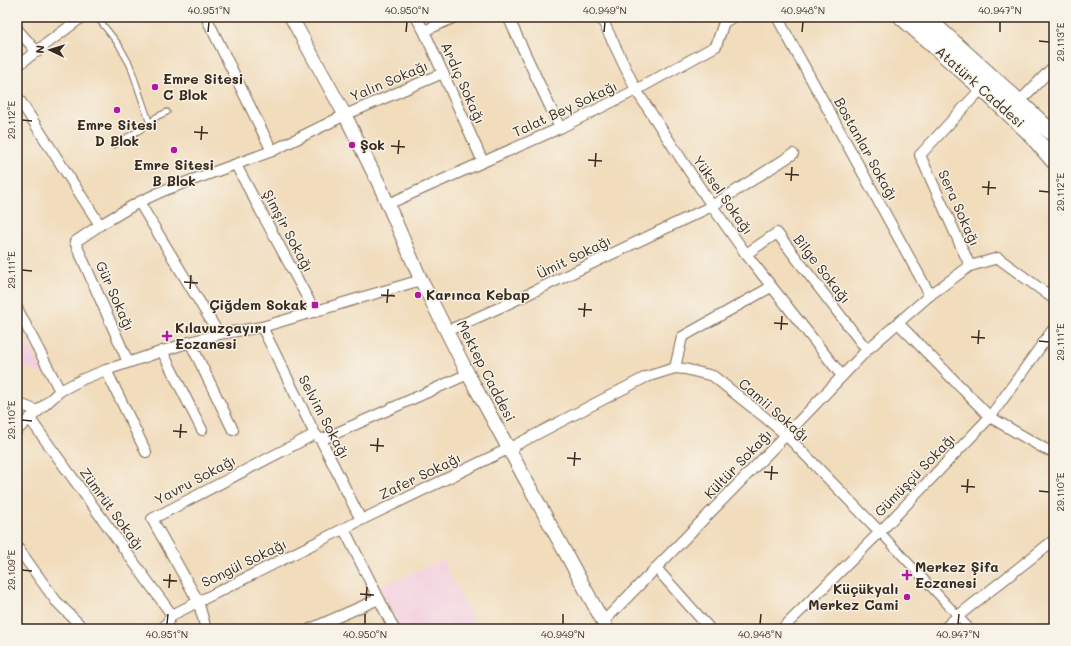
<svg xmlns="http://www.w3.org/2000/svg" width="1071" height="646" viewBox="0 0 1071 646" font-family="Mali,sans-serif">
	<style>
		.built { fill: #f3cfe0 }
		.lines { fill: none; stroke-linecap: round; stroke-linejoin: round }
		.service-casing { stroke: #7b6855; stroke-width: 7 }
		.pedestrian-casing { stroke: #7b6855; stroke-width: 10 }
		.minor-casing { stroke: #7b6855; stroke-width: 12 }
		.tertiary-casing { stroke: #7b6855; stroke-width: 15 }
		.primary-casing { stroke: #7b6855; stroke-width: 18 }
		.service { stroke: #fff; stroke-width: 5 }
		.pedestrian { stroke: #fff; stroke-width: 8 }
		.minor { stroke: #fff; stroke-width: 10 }
		.tertiary { stroke: #fff; stroke-width: 13 }
		.primary { stroke: #fff; stroke-width: 16 }
		.ticks { fill: none; stroke: #3b2a1e; stroke-width: 1.5 }
		.poi-dot { fill: #b5179e; stroke: #f7f3e8; stroke-width: 1.5 }
		.labels { text-anchor: middle; stroke-width: 3; stroke-linejoin: round; paint-order: stroke }
		.poi-label { font-size: 14px; font-weight: bold; fill: #3b2a1e; stroke: #f7f3e8; text-anchor: start }
		.street-label { font-size: 14px; fill: #3b2a1e; stroke: #f7f3e8 }
		.neatline { fill: none; stroke: #3b2a1e; stroke-width: 1.5 }
		.ticks-label { font-size: 10px; text-anchor: middle; fill: #3b2a1e }
	</style>
	<rect width="100%" height="100%" fill="#f7f3e8"/>
	<filter id="ink" filterUnits="userSpaceOnUse"><feTurbulence type="fractalNoise" baseFrequency=".025" numOctaves="2"/><feDisplacementMap in="SourceGraphic" scale="8" xChannelSelector="R" yChannelSelector="G"/><feConvolveMatrix kernelMatrix="1 2 1 2 8 2 1 2 1" color-interpolation-filters="sRGB"/></filter>
	<filter id="wash" filterUnits="userSpaceOnUse"><feTurbulence type="fractalNoise" baseFrequency=".012" numOctaves="4" result="noise"/><feDisplacementMap in="SourceGraphic" scale="16" xChannelSelector="R" yChannelSelector="G"/><feGaussianBlur stdDeviation="0.9" result="paint"/><feColorMatrix in="noise" values="0 0 0 0 0 0 0 0 0 0 0 0 0 0 0 0 0 1.4 0 .05"/><feComposite in="paint" operator="in"/></filter>
	<g filter="url(#wash)">
		<rect width="100%" height="100%" fill="#f1dcbc"/>
		<g class="built">
			<path d="M17,323l27,51 -27,-10z"/>
			<path d="M442,560l36,69h-78l-20,-42z"/>
		</g>
	</g>
	<g filter="url(#ink)">
		<g class="lines">
			<g class="service-casing">
				<g id="service">
					<path d="M97,17l22,28 11,20 20,59"/>
					<path d="M114,145l36,-21 6,-7 11,-5"/>
				</g>
			</g>
			<g class="pedestrian-casing">
				<path id="pedestrian" d="M880,532l90,97"/>
			</g>
			<g class="minor-casing">
				<g id="minor">
					<path d="M206,17l66,134"/>
					<path d="M416,17l8,14 59,131"/>
					<path d="M508,17l52,111"/>
					<path d="M601,17l35,73 76,116 34,48 96,122"/>
					<path d="M777,17l153,278"/>
					<path d="M17,29l20,23"/>
					<path d="M424,31l31,-14"/>
					<path d="M17,66l65,-49"/>
					<path d="M982,88l-62,67 50,111 28,-8 56,41"/>
					<path d="M17,96l83,129"/>
					<path d="M1019,102l35,-36"/>
					<path d="M236,165l79,147"/>
					<path d="M139,202l80,132"/>
					<path d="M388,204l172,-76 76,-38 80,-44 8,-24 10,-5"/>
					<path d="M746,254l31,-21 90,117"/>
					<path d="M17,308l43,83"/>
					<path d="M898,323l92,94 55,32 9,3"/>
					<path d="M262,327l53,107 6,6 40,80"/>
					<path d="M447,331l56,-25 209,-100 81,-52"/>
					<path d="M190,342l43,88"/>
					<path d="M162,351l40,79"/>
					<path d="M128,362l-53,-120 25,-17 39,-23 26,-12 107,-39 73,-36 98,-42"/>
					<path d="M675,368l7,-31 89,-50"/>
					<path d="M106,370l40,82"/>
					<path d="M17,403l21,8"/>
					<path d="M30,419l142,196"/>
					<path d="M17,430l43,-39 23,-12 23,-9 84,-28 29,-8 43,-7 159,-47"/>
					<path d="M321,440l147,-66"/>
					<path d="M344,529l50,100"/>
					<path d="M17,547l39,54 28,28"/>
					<path d="M656,568l54,61"/>
					<path d="M603,622l183,-187 81,-85 63,-55 40,-29"/>
					<path d="M163,629l9,-14 189,-95 147,-71 138,-72 29,-9 10,1 28,7 49,39 24,20 94,97"/>
					<path d="M206,629l-8,-28 -46,-82 163,-85"/>
					<path d="M310,629l69,-30"/>
					<path d="M782,629l98,-97 110,-115 64,-89"/>
					<path d="M944,629l14,-13 96,-76"/>
				</g>
			</g>
			<g class="tertiary-casing">
				<path id="tertiary" d="M291,17l54,98 34,69 42,96 47,94 139,255"/>
			</g>
			<g class="primary-casing">
				<g id="primary">
					<path d="M902,17l80,71 47,44 25,29"/>
					<path d="M925,17l94,85 35,33"/>
				</g>
			</g>
			<use href="#service" class="service"/>
			<use href="#pedestrian" class="pedestrian"/>
			<use href="#minor" class="minor"/>
			<use href="#tertiary" class="tertiary"/>
			<use href="#primary" class="primary"/>
		</g>
	</g>
	<path class="ticks" d="M208,32l1,-10M406,32l1,-10M604,32l1,-10M802,32l1,-10M1000,32v-10M1039,41l10,1M22,120l10,1M194,132l14,1M201,140l1,-14M391,146l14,1M398,154l1,-14M588,160l14,1M595,167l1,-14M785,174l14,1M791,181l1,-14M982,187l14,1M1039,191l10,1M988,195l1,-14M22,270l10,1M184,282l14,1M190,289l1,-14M381,295l14,1M387,303l1,-14M578,309l14,1M584,317l1,-14M774,323l14,1M781,330l1,-14M971,337l14,1M1039,341l10,1M978,344l1,-14M22,420l10,1M173,431l14,1M180,438l1,-14M370,445l14,1M377,452l1,-14M567,458l14,1M574,466l1,-14M764,472l14,1M771,480l1,-14M961,486l14,1M1039,491l10,1M967,493l1,-14M22,570l10,1M163,580l14,1M169,588l1,-14M360,594l14,1M366,601l1,-14M167,624l1,-10M365,624v-10M563,624v-10M760,624l1,-10M958,624l1,-10"/>
	<g class="poi-dot">
		<circle cx="155" cy="87" r="4"/>
		<circle cx="117" cy="110" r="4"/>
		<circle cx="352" cy="145" r="4"/>
		<circle cx="174" cy="150" r="4"/>
		<circle cx="418" cy="295" r="4"/>
		<rect x="311" y="301" width="8" height="8" rx="2"/>
		<path d="M165 330h4v4h4v4h-4v4h-4v-4h-4v-4h4z"/>
		<path d="M905 569h4v4h4v4h-4v4h-4v-4h-4v-4h4z"/>
		<circle cx="907" cy="597" r="4"/>
	</g>
	<g class="labels">
		<g class="poi-label">
			<text x="163" y="84">Emre Sitesi<tspan x="163" dy="16">C Blok</tspan></text>
			<text x="117" y="130" text-anchor="middle">Emre Sitesi<tspan x="117" dy="16">D Blok</tspan></text>
			<text x="360" y="150">Şok</text>
			<text x="174" y="170" text-anchor="middle">Emre Sitesi<tspan x="174" dy="16">B Blok</tspan></text>
			<text x="426" y="300">Karınca Kebap</text>
			<text x="307" y="310" text-anchor="end">Çiğdem Sokak</text>
			<text x="175" y="333">Kılavuzçayırı<tspan x="175" dy="16">Eczanesi</tspan></text>
			<text x="915" y="572">Merkez Şifa<tspan x="915" dy="16">Eczanesi</tspan></text>
			<text x="899" y="594" text-anchor="end">Küçükyalı<tspan x="899" dy="16">Merkez Cami</tspan></text>
		</g>
		<g class="street-label">
			<text transform="translate(389 81) rotate(-23)" y="5">Yalın Sokağı</text>
			<text transform="translate(463 83) rotate(66)" y="5">Ardıç Sokağı</text>
			<text transform="translate(980 87) rotate(42)" y="5">Atatürk Caddesi</text>
			<text transform="translate(565 109) rotate(-25)" y="5">Talat Bey Sokağı</text>
			<text transform="translate(866 149) rotate(61)" y="5">Bostanlar Sokağı</text>
			<text transform="translate(723 195) rotate(55)" y="5">Yüksel Sokağı</text>
			<text transform="translate(959 208) rotate(66)" y="5">Sera Sokağı</text>
			<text transform="translate(288 231) rotate(62)" y="5">Şimşir Sokağı</text>
			<text transform="translate(574 257) rotate(-26)" y="5">Ümit Sokağı</text>
			<text transform="translate(822 269) rotate(52)" y="5">Bilge Sokağı</text>
			<text transform="translate(115 296) rotate(66)" y="5">Gür Sokağı</text>
			<text transform="translate(486 371) rotate(63)" y="5">Mektep Caddesi</text>
			<text transform="translate(774 410) rotate(41)" y="5">Camii Sokağı</text>
			<text transform="translate(324 417) rotate(62)" y="5">Selvim Sokağı</text>
			<text transform="translate(738 464) rotate(-46)" y="5">Kültür Sokağı</text>
			<text transform="translate(915 475) rotate(-46)" y="5">Gümüşçü Sokağı</text>
			<text transform="translate(420 476) rotate(-26)" y="5">Zafer Sokağı</text>
			<text transform="translate(195 480) rotate(-28)" y="5">Yavru Sokağı</text>
			<text transform="translate(112 509) rotate(54)" y="5">Zümrüt Sokağı</text>
			<text transform="translate(244 563) rotate(-26)" y="5">Songül Sokağı</text>
		</g>
	</g>
	<rect width="1071" height="646" fill="none" stroke="#f7f3e8" stroke-width="44"/>
	<g transform="translate(50 50) rotate(274)" stroke="#f7f3e8" stroke-width="3" paint-order="stroke">
	<path d="M0-3L7 15L0 10L-7 15Z" fill="#3b2a1e"/>
	<text y="-6" font-size="11" font-weight="bold" text-anchor="middle" fill="#3b2a1e">N</text>
	</g>
	<rect x="22" y="22" width="1027" height="602" class="neatline"/>
	<g class="ticks-label">
		<text x="209" y="14">40.951°N</text>
		<text x="407" y="14">40.950°N</text>
		<text x="605" y="14">40.949°N</text>
		<text x="803" y="14">40.948°N</text>
		<text x="1000" y="14">40.947°N</text>
		<text transform="translate(1060 42) rotate(-90)" y="4">29.113°E</text>
		<text transform="translate(11 120) rotate(-90)" y="4">29.112°E</text>
		<text transform="translate(1060 192) rotate(-90)" y="4">29.112°E</text>
		<text transform="translate(11 270) rotate(-90)" y="4">29.111°E</text>
		<text transform="translate(1060 342) rotate(-90)" y="4">29.111°E</text>
		<text transform="translate(11 420) rotate(-90)" y="4">29.110°E</text>
		<text transform="translate(1060 492) rotate(-90)" y="4">29.110°E</text>
		<text transform="translate(11 570) rotate(-90)" y="4">29.109°E</text>
		<text x="167" y="638">40.951°N</text>
		<text x="365" y="638">40.950°N</text>
		<text x="563" y="638">40.949°N</text>
		<text x="760" y="638">40.948°N</text>
		<text x="958" y="638">40.947°N</text>
	</g>
</svg>
